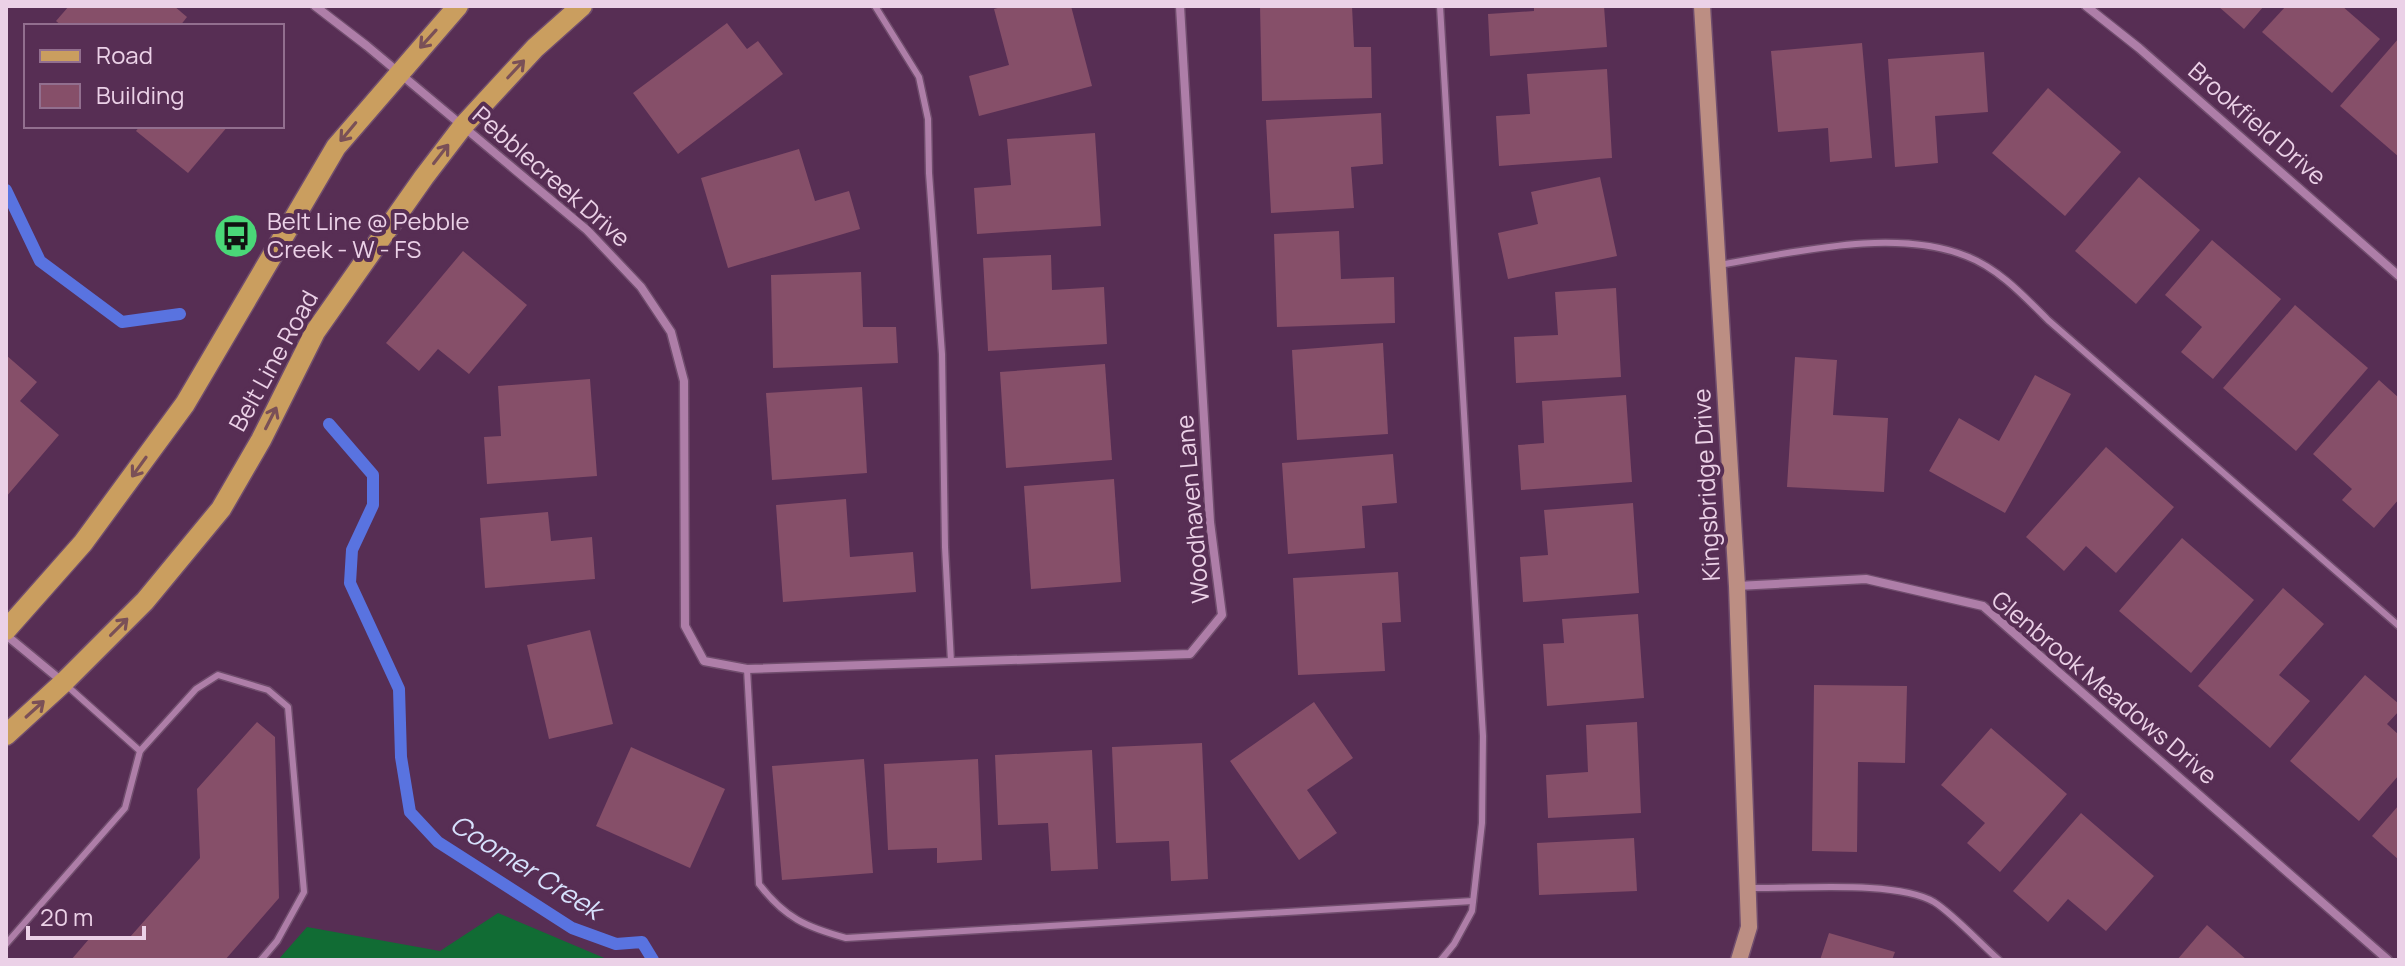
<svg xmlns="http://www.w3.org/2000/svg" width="2405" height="966" viewBox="0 0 2405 966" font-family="Manrope,sans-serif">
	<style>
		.green { fill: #116c34 }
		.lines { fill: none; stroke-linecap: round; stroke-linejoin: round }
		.stream { stroke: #5973e0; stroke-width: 12 }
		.building { fill: #864f69 }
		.lane-casing { stroke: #704d6d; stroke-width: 9 }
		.street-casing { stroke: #704d6d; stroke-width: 11 }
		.secondary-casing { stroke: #704d6d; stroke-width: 19 }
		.primary-casing { stroke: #704d6d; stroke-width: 23 }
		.lane { stroke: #ae7ea8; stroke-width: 6 }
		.street { stroke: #ae7ea8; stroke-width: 8 }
		.secondary { stroke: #bc8e83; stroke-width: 16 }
		.primary { stroke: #ca9e5f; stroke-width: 20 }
		.oneway { stroke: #7a5057 }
		.labels { text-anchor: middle; stroke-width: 8; stroke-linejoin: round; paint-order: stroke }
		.street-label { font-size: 24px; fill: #ebd1e7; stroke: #572e54 }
		.poi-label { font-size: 24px; fill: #ebd1e7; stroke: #572e54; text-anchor: start }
		.water-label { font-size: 26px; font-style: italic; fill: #d7e1fd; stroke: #572e54 }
	</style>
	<rect width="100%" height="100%" fill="#572e54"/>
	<path class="green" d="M498,913l111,47h-331l29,-33 133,24z"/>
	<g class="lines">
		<g class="stream">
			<path d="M6,190l34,71 82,61 58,-8"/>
			<path d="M329,424l44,51v30l-21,45 -2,33 49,106 2,68 9,55 28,30 134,86 44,16 26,-2 11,18"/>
		</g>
	</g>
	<g class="building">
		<path d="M69,6h105l13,11 -7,9h-118l-6,-5z"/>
		<path d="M1005,6h66l21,80 -113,30 -10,-40 40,-11 -15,-56z"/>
		<path d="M1260,6h92l2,41h17l1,51 -110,3z"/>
		<path d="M1534,6h70l3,41 -117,9 -2,-42 46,-3z"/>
		<path d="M2218,6h46l-20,23z"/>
		<path d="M2286,6h56l38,33 -48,54 -70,-61z"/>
		<path d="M727,23l20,26 11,-8 25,33 -105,80 -45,-61z"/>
		<path d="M2399,38v119l-59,-51z"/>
		<path d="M1862,43l10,115 -42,4 -2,-34 -50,4 -7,-81z"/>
		<path d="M1984,52l4,60 -53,4 3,47 -43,4 -7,-108z"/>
		<path d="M1607,69l5,89 -113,8 -3,-50 34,-2 -3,-40z"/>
		<path d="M2048,88l73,64 -56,64 -73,-63z"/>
		<path d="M1381,113l2,51 -32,3 3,41 -83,5 -5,-93z"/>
		<path d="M140,126h88l-40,47 -52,-42z"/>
		<path d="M1095,133l6,93 -124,8 -3,-46 37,-3 -4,-46z"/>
		<path d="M799,149l16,52 34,-10 11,38 -132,39 -27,-90z"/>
		<path d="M1600,177l17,79 -109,23 -10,-46 40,-9 -7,-32z"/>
		<path d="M2139,177l61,53 -64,74 -61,-53z"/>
		<path d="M1339,231l2,48 53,-2 1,46 -118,4 -3,-93z"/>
		<path d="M2212,240l69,59 -68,80 -32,-27 21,-25 -37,-32z"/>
		<path d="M463,251l64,54 -58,69 -31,-25 -19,22 -33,-28z"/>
		<path d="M1051,255l1,35 52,-3 3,57 -119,7 -5,-93z"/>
		<path d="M861,272l2,55h33l2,36 -125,5 -2,-93z"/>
		<path d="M1616,288l5,89 -105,6 -2,-46 44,-2 -3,-43z"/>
		<path d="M2295,305l73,63 -72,83 -73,-63z"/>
		<path d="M1383,343l5,91 -91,6 -5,-90z"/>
		<path d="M6,355l31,27 -17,19 39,34 -53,62z"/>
		<path d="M1795,357l42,3 -4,55 55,3 -4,74 -97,-5z"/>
		<path d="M1105,364l7,96 -106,8 -6,-96z"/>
		<path d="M2035,375l36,19 -66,119 -76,-42 30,-53 40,23z"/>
		<path d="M590,379l7,97 -110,8 -3,-47 17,-1 -3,-50z"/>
		<path d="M2379,380l20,18v101l-25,29 -32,-28 10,-11 -39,-35z"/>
		<path d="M862,387l5,86 -95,7 -6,-87z"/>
		<path d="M1626,395l6,87 -111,8 -3,-45 26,-2 -2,-42z"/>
		<path d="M2106,447l68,60 -58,66 -30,-27 -22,25 -38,-34z"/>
		<path d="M1393,454l4,49 -35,3 3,42 -77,6 -6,-91z"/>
		<path d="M1114,479l7,103 -90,7 -7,-103z"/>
		<path d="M846,499l4,58 63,-5 3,40 -133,10 -7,-97z"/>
		<path d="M1633,503l6,90 -116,9 -3,-45 28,-2 -4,-45z"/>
		<path d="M548,512l3,29 41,-4 3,42 -110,9 -5,-70z"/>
		<path d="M2182,538l72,62 -63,73 -72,-62z"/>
		<path d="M1398,572l3,50 -19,1 3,48 -87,4 -5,-97z"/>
		<path d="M2283,588l41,36 -45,51 31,26 -40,47 -72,-62z"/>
		<path d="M1638,614l6,84 -97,8 -4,-62 21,-1 -2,-24z"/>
		<path d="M590,630l23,94 -64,15 -22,-94z"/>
		<path d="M2365,675l34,29v7l-12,13 12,11v40l-40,46 -69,-60z"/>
		<path d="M1814,685l93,1 -2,77 -47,-1 -1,90 -45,-1z"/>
		<path d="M1314,702l39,56 -46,32 30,43 -38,27 -69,-99z"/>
		<path d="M257,722l18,15 4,161 -54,62h-154l18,-21 41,-2 70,-79 -3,-69z"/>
		<path d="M1637,722l4,91 -93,5 -2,-43 42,-3 -2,-47z"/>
		<path d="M1991,728l76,66 -67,78 -33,-29 18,-20 -44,-38z"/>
		<path d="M1202,743l6,136 -37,2 -2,-40 -53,2 -4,-96z"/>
		<path d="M631,747l94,42 -35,79 -94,-42z"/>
		<path d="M1092,750l6,119 -47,2 -3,-48 -50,2 -3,-70z"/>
		<path d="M864,759l9,114 -91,7 -10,-114z"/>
		<path d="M978,759l4,101 -45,3v-15l-49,2 -4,-86z"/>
		<path d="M2399,805v55l-27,-24z"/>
		<path d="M2081,813l73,63 -48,55 -38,-32 -20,23 -35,-31z"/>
		<path d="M1634,838l3,53 -98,4 -2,-52z"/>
		<path d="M2207,925l40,35h-70z"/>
		<path d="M1829,933l66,19 -3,8h-72z"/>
	</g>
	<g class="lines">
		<g class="lane-casing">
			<g id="lane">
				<path d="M875,6l44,71 9,42 1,54 13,181 3,193 6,115"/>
				<path d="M1440,6l43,730 -1,87 -10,88 -18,33 -13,16"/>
				<path d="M1718,265c75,-12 175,-38 248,-9 32,12 58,40 82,64l351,306"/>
				<path d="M747,669l12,215c26,34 47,43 87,54l627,-37"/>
				<path d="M140,751l56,-62 22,-14 50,15 20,17 16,185 -27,49 -16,19"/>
				<path d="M1751,888c47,1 145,-8 183,14 18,11 48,43 65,58"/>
				<path d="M6,944l119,-136 15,-57 -75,-67"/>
			</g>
		</g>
		<g class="street-casing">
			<g id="street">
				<path d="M315,6l52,40 220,184 54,57 30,45 13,49 1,245 19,35 43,8 443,-15 32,-39 -12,-93 -30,-516"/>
				<path d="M2086,6l53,42 260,228"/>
				<path d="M1737,586l129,-7 117,27 405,354"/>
				<path d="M6,635l57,47"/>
			</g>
		</g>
		<g class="secondary-casing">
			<path id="secondary" d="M1702,6l35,580 12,341 -10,33"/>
		</g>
		<g class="primary-casing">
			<g id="primary">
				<path d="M6,630l77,-87 102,-139 151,-257 122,-141"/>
				<path d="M6,735l58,-53 81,-81 76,-92 40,-69 54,-108 109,-155 39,-51 72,-78 47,-42"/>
			</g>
		</g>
		<use href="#lane" class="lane"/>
		<use href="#street" class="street"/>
		<use href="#secondary" class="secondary"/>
		<use href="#primary" class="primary"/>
	</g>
	<defs><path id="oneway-shaft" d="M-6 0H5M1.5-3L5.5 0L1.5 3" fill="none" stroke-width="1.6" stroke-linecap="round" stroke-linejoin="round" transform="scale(2)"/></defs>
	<g class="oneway">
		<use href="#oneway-shaft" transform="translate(428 39) rotate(132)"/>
		<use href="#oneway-shaft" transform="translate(516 69) rotate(-47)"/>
		<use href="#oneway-shaft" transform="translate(348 132) rotate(130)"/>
		<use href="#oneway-shaft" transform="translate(441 154) rotate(-52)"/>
		<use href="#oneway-shaft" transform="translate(271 418) rotate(-63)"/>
		<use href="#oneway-shaft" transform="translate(139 467) rotate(126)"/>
		<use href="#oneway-shaft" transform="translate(119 627) rotate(-45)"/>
		<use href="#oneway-shaft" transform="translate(35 709) rotate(-42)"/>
	</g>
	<defs>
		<g id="bus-disc" transform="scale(2.3)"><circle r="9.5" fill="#4ad778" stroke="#572e54"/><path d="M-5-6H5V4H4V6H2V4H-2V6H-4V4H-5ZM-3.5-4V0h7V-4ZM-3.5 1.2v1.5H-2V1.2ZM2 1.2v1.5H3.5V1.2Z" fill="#111"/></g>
	</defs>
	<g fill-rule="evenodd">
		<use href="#bus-disc" x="236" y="236"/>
	</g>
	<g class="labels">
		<g class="street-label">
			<text transform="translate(2257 124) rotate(41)" y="8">Brookfield Drive</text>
			<text transform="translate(551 177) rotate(41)" y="8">Pebblecreek Drive</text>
			<text transform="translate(274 361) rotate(-61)" y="8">Belt Line Road</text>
			<text transform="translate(1707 485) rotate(-93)" y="8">Kingsbridge Drive</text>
			<text transform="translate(1193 509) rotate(-95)" y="8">Woodhaven Lane</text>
			<text transform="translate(2104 688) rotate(40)" y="8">Glenbrook Meadows Drive</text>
		</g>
		<g class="poi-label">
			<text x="267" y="230">Belt Line @ Pebble<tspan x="267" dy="28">Creek - W - FS</tspan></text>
		</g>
		<g class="water-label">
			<text transform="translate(526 867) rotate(32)" y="9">Coomer Creek</text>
		</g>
	</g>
	<rect width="2405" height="966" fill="none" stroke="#ebd1e7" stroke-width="16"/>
	<rect x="24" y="24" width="260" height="104" fill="#572e54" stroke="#926f8f" stroke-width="2"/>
	<rect x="40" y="50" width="40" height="12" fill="#ca9e5f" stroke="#926f8f" stroke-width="2"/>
	<text x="96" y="64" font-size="24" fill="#ebd1e7">Road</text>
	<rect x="40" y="84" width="40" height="24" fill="#864f69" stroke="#926f8f" stroke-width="2"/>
	<text x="96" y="104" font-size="24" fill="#ebd1e7">Building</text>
	<path d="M28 926v12h116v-12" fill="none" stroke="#ebd1e7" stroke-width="4"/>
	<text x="40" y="926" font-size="24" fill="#ebd1e7" stroke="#572e54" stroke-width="6" paint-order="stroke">20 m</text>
</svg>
